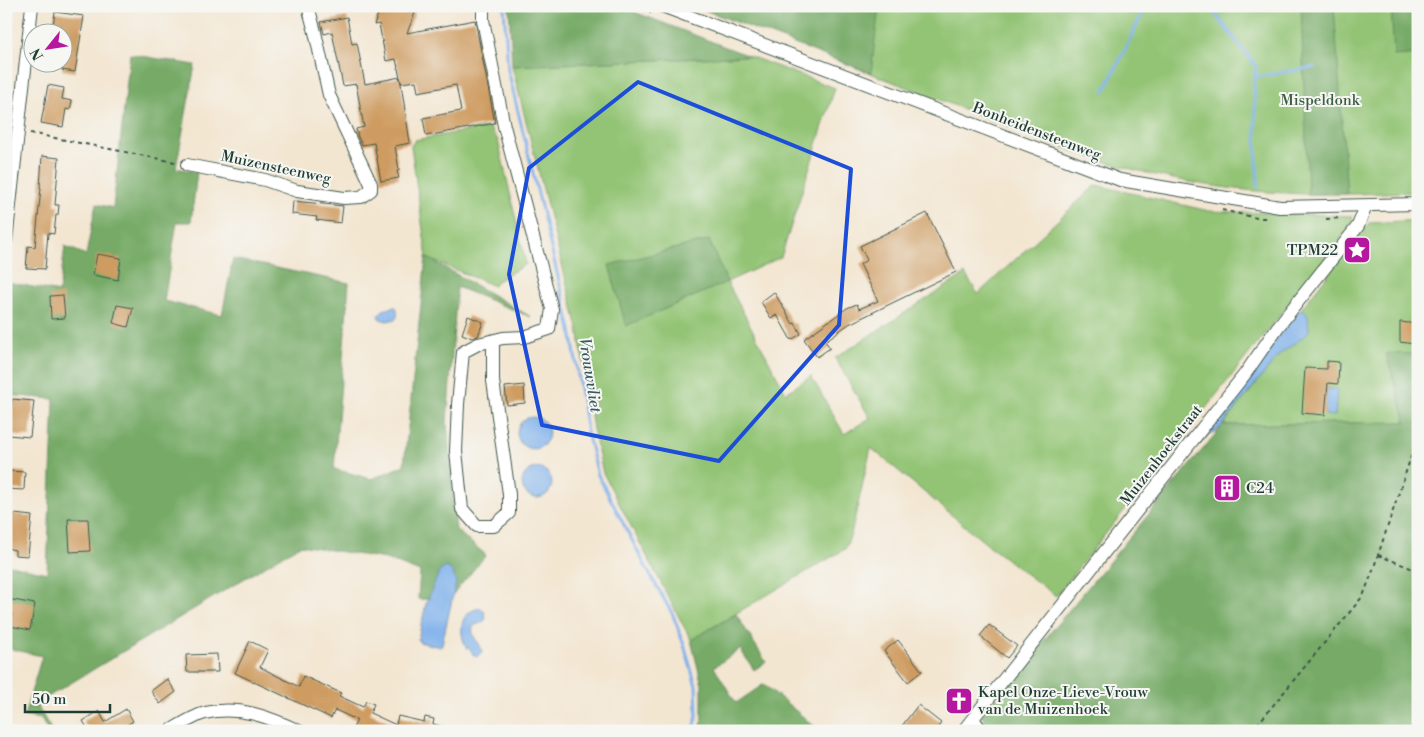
<svg xmlns="http://www.w3.org/2000/svg" width="1424" height="737" viewBox="0 0 1424 737" font-family="'Libre Bodoni',serif">
	<style>
		.green { fill: #93c474; stroke: #598054 }
		.forest { fill: #76aa66; stroke: #4a744d }
		.water { fill: #7fb1eb; stroke: #4f7790 }
		.lines { fill: none; stroke-linecap: round; stroke-linejoin: round }
		.stream { stroke: #7fb1eb; stroke-width: 3 }
		.building { fill: #ce9b61 }
		.minor-casing { stroke: #3f564c; stroke-width: 14 }
		.path { stroke: #3f564c; stroke-width: 2; stroke-dasharray: 4 4; stroke-linecap: butt }
		.minor { stroke: #fff; stroke-width: 12 }
		.marked { fill: none; stroke: #1d4ed8; stroke-width: 4; stroke-linejoin: round }
		.labels { text-anchor: middle; stroke-width: 4; stroke-linejoin: round; paint-order: stroke }
		.park-label { font-size: 15px; fill: #3c5f44; stroke: #f6f6f2 }
		.street-label { font-size: 15px; fill: #1f3d34; stroke: #f6f6f2 }
		.poi-label { font-size: 15px; fill: #1f3d34; stroke: #f6f6f2; text-anchor: start }
		.water-label { font-size: 16px; font-style: italic; fill: #375a62; stroke: #f6f6f2 }
	</style>
	<rect width="100%" height="100%" fill="#f6f6f2"/>
	<filter id="ink" filterUnits="userSpaceOnUse"><feTurbulence type="fractalNoise" baseFrequency=".02" numOctaves="2"/><feDisplacementMap in="SourceGraphic" scale="10" xChannelSelector="R" yChannelSelector="G"/><feConvolveMatrix kernelMatrix="1 2 1 2 8 2 1 2 1" color-interpolation-filters="sRGB"/></filter>
	<filter id="wash" filterUnits="userSpaceOnUse"><feTurbulence type="fractalNoise" baseFrequency=".0096" numOctaves="4" result="noise"/><feDisplacementMap in="SourceGraphic" scale="20" xChannelSelector="R" yChannelSelector="G"/><feGaussianBlur stdDeviation="1.12" result="paint"/><feColorMatrix in="noise" values="0 0 0 0 0 0 0 0 0 0 0 0 0 0 0 0 0 1.4 0 .05"/><feComposite in="paint" operator="in"/></filter>
	<g filter="url(#wash)">
		<rect width="100%" height="100%" fill="#f3e6d1"/>
		<g class="green">
			<path d="M695,6h723v186c-45,1 -89,4 -133,1 -69,-3 -144,-18 -209,-41 -127,-48 -254,-98 -381,-146z"/>
			<path d="M749,56l86,32 -54,169 -54,25 59,111 25,-17 33,58 26,-16 -35,-60 130,-84 13,20 118,-109 113,26 144,5 -2,10 -295,370 -67,-50 -118,-98 -20,86 -6,15 -154,91 -88,-167 -10,-44 -15,-101 -66,-262z"/>
			<path d="M489,127l9,13 28,124 -29,17 -3,5 -67,-28 -16,-112 4,-6z"/>
			<path d="M1418,220v177l-12,25 -183,3 56,-70 10,-9 15,-33 -1,-4h-2l68,-86z"/>
		</g>
		<g class="forest">
			<path d="M509,6h110l130,50 -237,10z"/>
			<path d="M694,6h185l-8,67z"/>
			<path d="M1301,6h33l13,188h-39z"/>
			<path d="M1391,6h27v48l-24,2z"/>
			<path d="M130,54l65,11 -19,103 21,4 -6,50h-14l-13,79 58,14 11,-56 116,24 -15,186 38,10 32,-14 22,-208 105,60 -74,-30 -10,136 9,107 30,25 -38,45 -30,-1 2,-27 -34,-13 -86,-14 -264,159 16,27h-4l-7,-12 -17,-3 18,-60 -36,-8v-84l41,9 7,-174 -48,-4v-107l1,-6 52,10 6,-46 21,9 10,-51 17,4z"/>
			<path d="M709,240l18,42 -101,44 -17,-61z"/>
			<path d="M1386,353l32,1v377h-425l-12,-15 242,-291 183,-3z"/>
			<path d="M736,614l30,48 -12,8 -14,-21 -26,18 22,36 28,-19 56,47h-119l1,-18v-28l-11,-45z"/>
		</g>
		<g class="water">
			<path d="M393,307h3c2,4 2,8 0,12l-9,2 -7,-2 -2,-3 5,-6z"/>
			<path d="M1301,309l3,1 4,6 1,15 -6,6 -24,18 -60,74 -11,6 -9,10 -4,-3 84,-106z"/>
			<path d="M1327,389h10l-2,27 -10,-1z"/>
			<circle cx="533" cy="433" r="16"/>
			<circle cx="537" cy="483" r="15"/>
			<path d="M446,567l6,4 4,11 -14,62 -2,3 -21,-5 -1,-3 8,-35 13,-32z"/>
			<path d="M480,608l4,3 2,8 -3,3 -10,4c-3,14 9,15 9,27l-5,4 -5,-3 1,-1 -5,-5 -1,1c-9,-17 -8,-37 13,-41z"/>
		</g>
		<g class="lines">
			<g class="stream">
				<path d="M504,6l4,64 63,260 16,102 11,43 49,94 26,46 11,30 12,41 1,29 -3,16"/>
				<path d="M1209,6l47,60 -2,16 4,105"/>
				<path d="M1254,77l60,-10"/>
				<path d="M1104,92l42,-86"/>
			</g>
		</g>
		<g id="blocks">
			<g class="building">
				<path d="M381,6h17l17,7 -8,20 68,-13 20,103 -69,13 -3,-18 38,-7 -5,-26 -38,7 -2,-11 -15,2 -5,-24 -10,2 -7,-37 -5,1z"/>
				<path d="M55,12l29,4 -9,56 -13,-2v-38h-10z"/>
				<path d="M347,17l5,27 5,-1 8,41 35,-7 10,66 -15,3 4,24 -2,1 2,7 -18,3 -7,-38 -12,2 -4,-8 -2,-8 8,-2 -8,-43 -13,2 -11,-54 -8,2 -3,-12z"/>
				<path d="M48,85l16,3 -2,11 10,2 -2,9 -4,-1 -3,18 -22,-4z"/>
				<path d="M42,156l17,2 -4,47h4l-1,10h-2l-2,19 -6,-1 -3,36 -19,-1 2,-22 7,1 6,-59h-1z"/>
				<path d="M293,201l50,5 -2,17 -25,-3 1,-3 -25,-3z"/>
				<path d="M927,213l29,59 -107,52 -24,17 5,7 -13,9 -13,-18 43,-31 10,-4 2,5 19,-8 -18,-37 7,-4 -7,-14z"/>
				<path d="M1358,244l7,4 -6,11 -8,-5 2,-6z"/>
				<path d="M97,254l24,4 -3,22 -25,-5z"/>
				<path d="M774,292l19,32 2,-1 6,11 -10,6 -14,-25 -6,3 -10,-16z"/>
				<path d="M63,295l2,23 -14,1 -1,-23z"/>
				<path d="M117,305l16,3 -5,19 -15,-4z"/>
				<path d="M468,316l15,6 -5,14 -6,2 -10,-4z"/>
				<path d="M1400,322l18,2 -3,20 -15,-2z"/>
				<path d="M1327,361l12,1 -1,22 -10,-1 -3,32 -23,-2 3,-45 22,1z"/>
				<path d="M524,385l1,18 -18,2 -2,-18z"/>
				<path d="M12,399l22,2 -4,36 -22,-2z"/>
				<path d="M8,471l17,1 -1,18 -18,-1z"/>
				<path d="M1224,480l10,4 -4,11 -10,-4z"/>
				<path d="M6,513l26,3 -4,40 -13,-1v-5l-9,-2z"/>
				<path d="M68,519h20l2,32 -20,1z"/>
				<path d="M8,599l27,5 -5,26 -20,-4 2,-12 -6,-1z"/>
				<path d="M989,625l28,21 -10,12 -27,-22z"/>
				<path d="M898,640l24,31 -14,11 -24,-31z"/>
				<path d="M250,641l18,9 -8,17 39,20 4,-11 38,17 -2,3 24,11 3,-6 8,3 -4,9 26,12 2,-9 26,6 1,-5 9,2 -1,5 12,3v4h-87l-5,-3 4,-8 -22,-10 -4,8 -96,-45z"/>
				<path d="M217,654l1,18h-31l-1,-17z"/>
				<path d="M167,679l9,13 -16,12 -9,-13z"/>
				<path d="M918,705l23,18 -6,8h-37z"/>
				<path d="M126,709l7,12 -15,10h-29l-6,-10 16,-10 6,11z"/>
			</g>
		</g>
	</g>
	<g filter="url(#ink)">
		<use href="#blocks" fill-opacity="0" stroke="#3f564c" stroke-width="1"/>
		<g class="lines">
			<g class="minor-casing">
				<g id="minor">
					<path d="M483,6v14l21,106 48,183 -3,20 -25,8 -21,1 -25,6 -15,8 -5,52 -2,47 6,58 15,17h17l15,-13v-19l-16,-113v-40"/>
					<path d="M662,6l458,174 160,27 138,-3"/>
					<path d="M187,165l78,15 32,11 47,7 17,-1 10,-7v-6l-42,-89 -14,-63 -7,-26"/>
					<path d="M6,241l26,-235"/>
					<path d="M973,719l9,12"/>
					<path d="M170,731c10,-6 24,-15 35,-18 34,-8 64,4 94,18"/>
					<path d="M963,731l282,-357 32,-46 81,-102 8,-20"/>
				</g>
			</g>
			<g class="path">
				<path d="M635,6l16,7"/>
				<path d="M30,133l145,29"/>
				<path d="M1222,210l35,8h9"/>
				<path d="M1326,219l15,-1"/>
				<path d="M1378,555l40,16"/>
				<path d="M1252,731l111,-135 9,-23 46,-137"/>
			</g>
			<use href="#minor" class="minor"/>
		</g>
	</g>
	<path class="marked" d="M638,82l213,87 -12,156 -120,136 -177,-36 -33,-151 20,-106z"/>
	<defs>
		<g id="sight-square" transform="scale(1.4375)"><rect x="-9" y="-9" width="18" height="18" rx="4" fill="#b5179e" stroke="#f6f6f2"/><path d="M0-6L1.8-2.2L6-1.7L2.9 1.2L3.7 5.4L0 3.3L-3.7 5.4L-2.9 1.2L-6-1.7L-1.8-2.2Z" fill="#fff"/></g>
		<g id="building-square" transform="scale(1.4375)"><rect x="-9" y="-9" width="18" height="18" rx="4" fill="#b5179e" stroke="#f6f6f2"/><path d="M-4-6H4V6H1V3H-1V6H-4ZM-2.5-4.3h1.7v1.8h-1.7ZM.8-4.3h1.7v1.8H.8ZM-2.5-1h1.7V.8h-1.7ZM.8-1h1.7V.8H.8Z" fill="#fff"/></g>
		<g id="church-square" transform="scale(1.4375)"><rect x="-9" y="-9" width="18" height="18" rx="4" fill="#b5179e" stroke="#f6f6f2"/><path d="M-1.2-6h2.4v3.5h3.3v2.4h-3.3V6h-2.4V-.1h-3.3v-2.4h3.3Z" fill="#fff"/></g>
	</defs>
	<g fill-rule="evenodd">
		<use href="#sight-square" x="1357" y="250"/>
		<use href="#building-square" x="1227" y="488"/>
		<use href="#church-square" x="959" y="701"/>
	</g>
	<g class="labels">
		<g class="park-label">
			<text x="1320" y="105">Mispeldonk</text>
		</g>
		<g class="street-label">
			<text transform="translate(1037 131) rotate(21)" y="5">Bonheidensteenweg</text>
			<text transform="translate(276 167) rotate(12)" y="5">Muizensteenweg</text>
			<text transform="translate(1161 455) rotate(-52)" y="5">Muizenhoekstraat</text>
		</g>
		<g class="poi-label">
			<text x="1338" y="255" text-anchor="end">TPM22</text>
			<text x="1246" y="493">C24</text>
			<text x="978" y="697">Kapel Onze-Lieve-Vrouw<tspan x="978" dy="17">van de Muizenhoek</tspan></text>
		</g>
		<g class="water-label">
			<text transform="translate(591 375) rotate(81)" y="6">Vrouwvliet</text>
		</g>
	</g>
	<rect width="1424" height="737" fill="none" stroke="#f6f6f2" stroke-width="25"/>
	<g transform="translate(48 48) rotate(240)"><circle r="24" fill="#f6f6f2" stroke="#a0aca6"/>
	<path d="M0-4L9 19L0 12L-9 19Z" fill="#b5179e"/>
	<text y="-8" font-size="14" font-weight="bold" text-anchor="middle" fill="#1f3d34">N</text>
	</g>
	<path d="M25 704v8h85v-8" fill="none" stroke="#1f3d34" stroke-width="2.5"/>
	<text x="32" y="704" font-size="15" fill="#1f3d34" stroke="#f6f6f2" stroke-width="4" paint-order="stroke">50 m</text>
</svg>
